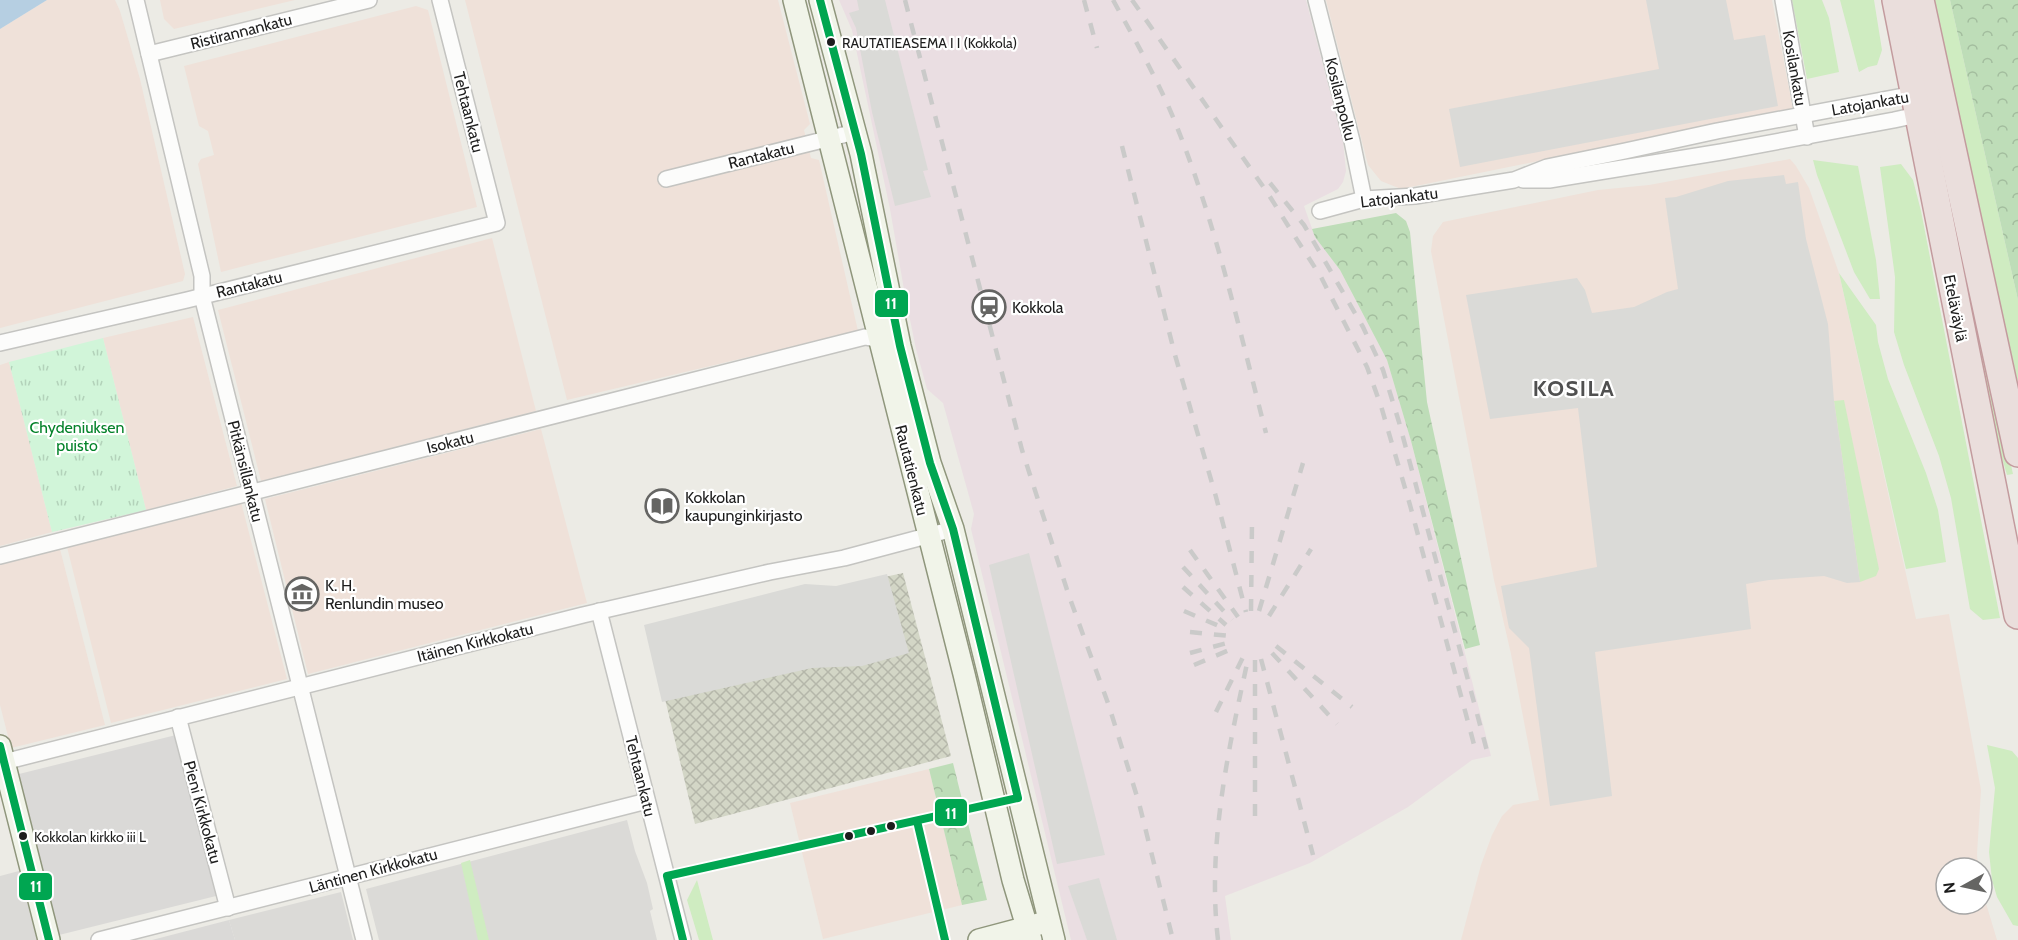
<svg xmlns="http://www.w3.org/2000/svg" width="2018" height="940" viewBox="0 0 2018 940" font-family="Cabin,sans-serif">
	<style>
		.residential { fill: #dbdad7 }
		.commercial { fill: #efe1d9 }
		.religious { fill: #dad9d7 }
		.railway { fill: #eadee2 }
		.construction { fill: url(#construction-cross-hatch) }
		.grass { fill: #cfecc1 }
		.forest { fill: url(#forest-crowns) }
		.park { fill: url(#park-tufts) }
		.parking { fill: #dadad7 }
		.water { fill: #b6cfe2 }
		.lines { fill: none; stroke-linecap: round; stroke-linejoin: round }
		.street-casing { stroke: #c4c4c1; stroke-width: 18 }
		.secondary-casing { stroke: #8f967c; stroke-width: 24 }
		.highway-casing { stroke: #c39b9e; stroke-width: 30 }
		.street { stroke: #fcfcfb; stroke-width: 15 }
		.secondary { stroke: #f1f4e9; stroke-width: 21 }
		.highway { stroke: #eadedc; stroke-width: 27 }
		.rail { stroke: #cacac9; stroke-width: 4.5; stroke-dasharray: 12 12; stroke-linecap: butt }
		.bus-1-casing { stroke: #fff; stroke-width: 12 }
		.bus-1 { stroke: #00a651; stroke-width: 8 }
		.bus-dot { fill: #1d1d1d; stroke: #fff; stroke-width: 2 }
		.labels { text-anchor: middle; stroke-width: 4.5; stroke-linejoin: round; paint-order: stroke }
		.bus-label { font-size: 14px; fill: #1d1d1d; stroke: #fff; text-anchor: start }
		.street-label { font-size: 16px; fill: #1d1d1d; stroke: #fff }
		.poi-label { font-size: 16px; fill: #1d1d1d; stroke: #fff; text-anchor: start }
		.park-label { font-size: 16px; fill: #04822a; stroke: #fff }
		.district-label { font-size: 22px; font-weight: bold; letter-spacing: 1.5px; fill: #505050; stroke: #fff }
		.line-badge { stroke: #fff; stroke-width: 2 }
		.badge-label { font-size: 16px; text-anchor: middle; font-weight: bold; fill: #fff }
	</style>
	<defs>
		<pattern id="construction-cross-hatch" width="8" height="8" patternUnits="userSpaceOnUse" patternTransform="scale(1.5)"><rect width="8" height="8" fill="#d3d6c6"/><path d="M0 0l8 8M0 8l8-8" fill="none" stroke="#b5b7aa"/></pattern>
		<pattern id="forest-crowns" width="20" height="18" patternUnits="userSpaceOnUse" patternTransform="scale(1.5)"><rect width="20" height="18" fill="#beddb8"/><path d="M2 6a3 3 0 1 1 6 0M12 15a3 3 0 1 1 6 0" fill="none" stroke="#a3bd9e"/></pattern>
		<pattern id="park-tufts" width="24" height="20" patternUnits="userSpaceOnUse" patternTransform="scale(1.5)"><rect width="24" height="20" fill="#d1f5d9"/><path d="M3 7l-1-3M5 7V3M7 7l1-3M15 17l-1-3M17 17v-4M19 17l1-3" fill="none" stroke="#b3d2ba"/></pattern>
	</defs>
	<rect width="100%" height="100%" fill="#ecebe5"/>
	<g class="residential">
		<path d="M627,820l8,31 12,32 6,26 -3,2 7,29h-278l-13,-51z"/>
		<path d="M19,871l18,69h-37v-64z"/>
		<path d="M341,892l12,48h-118l-6,-20z"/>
	</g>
	<g class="commercial">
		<path d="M47,0h68l5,11 20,68 45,195 -2,7 -183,47v-299z"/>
		<path d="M160,0h135l-121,29 -10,-10z"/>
		<path d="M465,0h313l32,124 -6,6 7,28 8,2 39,171 -291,69z"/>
		<path d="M1326,0h446l21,109 -392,80 -20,-8 -13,-16z"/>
		<path d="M416,6l12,4 49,197 -256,65 -23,-108 3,-5 13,-4 -6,-24 -9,-5 -15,-60z"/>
		<path d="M1790,159l6,7 13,22 30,85 77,346 33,-5 32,176 -4,64 1,14h-32v36h36v-14l15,50h-536l20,-75 11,-30 10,-19 11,-11 26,-5 -28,-146 -17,-74 -63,-329 2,-15 10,-14 155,-32 51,-5z"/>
		<path d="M492,238l44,173 -275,70 -43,-171z"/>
		<path d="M193,317l44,169 -91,24 -43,-172z"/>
		<path d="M9,362l43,170 -52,14v-181z"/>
		<path d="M541,429l46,174 -279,71 -43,-175z"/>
		<path d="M241,502l46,177 -176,44 -44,-176z"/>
		<path d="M60,549l45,176 -94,23 -11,-43v-140z"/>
		<path d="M929,769l33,136 -139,34 -33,-136z"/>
	</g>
	<g class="religious">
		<path d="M176,735l40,161 -157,39 -40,-161z"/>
		<path d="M229,920l6,20h-83z"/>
	</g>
	<path class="railway" d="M839,0h467l37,142 3,29 -3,11 -5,7 -34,17 11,31 25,33 47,90 24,81 80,315 -19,4 -64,47 -98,56 -85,33 6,44h-160l-100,-411 3,-15 -5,-18 -26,-93 -16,-14 -11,-40 -11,-54 -15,-86 -38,-179z"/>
	<path class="construction" d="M903,573l48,183 -256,68 -47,-196z"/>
	<g class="grass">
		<path d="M1792,0h30l7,18 10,54 -32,7z"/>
		<path d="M1840,0h34l8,50 -5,15 -9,2 -9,5z"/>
		<path d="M1932,0h18l68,300v83z"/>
		<path d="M1813,160l45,6 18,94 4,39h-10l-16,-27 -37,-97z"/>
		<path d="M1901,164l12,16 8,31 79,407 -17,2 -13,-11 -19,-111 -12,-42 -35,-91 -10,-33 1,-55 -15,-110z"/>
		<path d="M1957,227l56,247 -6,1 -18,-61 -38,-185z"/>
		<path d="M1839,273l37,52 2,17 10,37 38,94 12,37 8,52 -40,7z"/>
		<path d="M1844,400l35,169 -3,7 -16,6 -26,-181z"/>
		<path d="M1987,745l25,6 6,7v168l-5,-1 -16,-28 -5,-17 -3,-28 6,-64z"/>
		<path d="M470,860l19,80h-11l-17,-77z"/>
		<path d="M697,880l16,60h-14l-12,-40z"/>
	</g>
	<g class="forest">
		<path d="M1950,0h68v300z"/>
		<path d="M1396,213l10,8 4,11 17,170 53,243 -15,4 -54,-208 -24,-81 -47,-90 -25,-33 -3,-8z"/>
		<path d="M953,763l34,137 -25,5 -33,-136z"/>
	</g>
	<path class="park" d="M103,338l43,172 -94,22 -43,-170z"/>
	<g class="parking">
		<path d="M857,0h28l43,170 -5,1 8,26 -36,9 -23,-94 -16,-84 -7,-15 10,-3z"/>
		<path d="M1646,0h80l8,40 31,-5 13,71 -318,61 -11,-58 210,-40z"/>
		<path d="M1784,175l2,9 12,-2 8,57 22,85 6,77 26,181 -13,1 -23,-7 -55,4 -23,4 5,45 -156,23 17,144 -62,10 -21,-158 -20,-20 -8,-42 96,-19 -19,-159 -88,11 -24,-124 111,-17 8,12 7,23 42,-6 33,-15 11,-3 -13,-91 11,-1 52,-16z"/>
		<path d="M1029,553l76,302 -48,9 -68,-299z"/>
		<path d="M887,574l22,79 -47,13 -50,2 -150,34 -18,-77 161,-41 31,2z"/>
		<path d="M1099,878l18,62h-30l-19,-54z"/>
	</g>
	<path class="water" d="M0,0h47l-47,29z"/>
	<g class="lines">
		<g class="street-casing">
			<g id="street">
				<path d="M136,0l66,276v20l162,644"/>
				<path d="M1316,0l36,141 12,58"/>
				<path d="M1783,0l24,137"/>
				<path d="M149,54l220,-54"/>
				<path d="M666,179l189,-47"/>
				<path d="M1523,180h26l172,-28 173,-32 23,-5 6,-4"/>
				<path d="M1320,211l44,-12 51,-3 99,-16 33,-13 78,-16 92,-20 197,-37 5,1"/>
				<path d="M0,343l187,-43 310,-77 -57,-223"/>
				<path d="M0,556l865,-219 21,4"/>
				<path d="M599,611l84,329"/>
				<path d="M178,717l50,191"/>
				<path d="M0,763l583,-148 187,-43 74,-14 109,-29"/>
				<path d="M99,940l548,-139"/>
			</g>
		</g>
		<g class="secondary-casing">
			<g id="secondary">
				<path d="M794,0l170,674 49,206 18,60"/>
				<path d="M820,0l41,154 39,192 30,117 23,66 101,411"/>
				<path d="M0,746l49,194"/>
				<path d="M979,940l60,-16"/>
			</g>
		</g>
		<g class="highway-casing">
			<g id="highway">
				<path d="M1896,0l122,615"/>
				<path d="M1920,0l98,453"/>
			</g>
		</g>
		<use href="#street" class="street"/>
		<use href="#secondary" class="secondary"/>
		<use href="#highway" class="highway"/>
		<g class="rail">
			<path d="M905,0l117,450 47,146 40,110 30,97 34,137"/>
			<path d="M1084,0l13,48"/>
			<path d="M1113,0c22,40 45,80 62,122 41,101 64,207 91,311"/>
			<path d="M1132,0l135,192 25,40 29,45 46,90 14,39 29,99 66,247"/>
			<path d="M1122,146l53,209 41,142 30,115"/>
			<path d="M1270,183l34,42 59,102 20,43 16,52 88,329"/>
			<path d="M1190,550l48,67"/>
			<path d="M1183,567l49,53"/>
			<path d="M1183,587l43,38"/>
			<path d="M1184,611l42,18"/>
			<path d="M1251,611l1,-90"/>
			<path d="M1259,611l44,-148"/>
			<path d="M1269,616l42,-67"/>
			<path d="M1190,632l40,4"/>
			<path d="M1276,646l76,61"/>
			<path d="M1190,653l41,-11"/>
			<path d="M1272,653l65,71"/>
			<path d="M1261,659l52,196"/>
			<path d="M1255,660v162"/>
			<path d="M1194,665l40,-17"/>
			<path d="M1216,712l27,-55"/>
			<path d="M1218,940c-11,-94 10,-189 30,-281"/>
		</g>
		<g class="bus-1-casing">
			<g id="bus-1">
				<path d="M0,746l49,194"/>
				<path d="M917,821l28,119"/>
				<path d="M683,940l-16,-64 351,-78 -65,-269 -23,-66 -30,-117 -39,-192 -41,-154"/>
			</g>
		</g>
		<use href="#bus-1" class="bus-1"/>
	</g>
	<defs>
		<g id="station-ring" transform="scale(1.725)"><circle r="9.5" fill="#fff" stroke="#656563" stroke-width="1.5"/><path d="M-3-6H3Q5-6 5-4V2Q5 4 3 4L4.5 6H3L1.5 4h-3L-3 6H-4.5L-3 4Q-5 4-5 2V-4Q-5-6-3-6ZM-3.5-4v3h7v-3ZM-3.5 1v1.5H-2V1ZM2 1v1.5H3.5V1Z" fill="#656563"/></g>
		<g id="library-ring" transform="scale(1.725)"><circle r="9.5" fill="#fff" stroke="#656563" stroke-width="1.5"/><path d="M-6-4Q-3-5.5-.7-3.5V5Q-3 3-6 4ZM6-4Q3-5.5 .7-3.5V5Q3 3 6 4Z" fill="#656563"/></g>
		<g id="museum-ring" transform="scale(1.725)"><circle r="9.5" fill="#fff" stroke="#656563" stroke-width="1.5"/><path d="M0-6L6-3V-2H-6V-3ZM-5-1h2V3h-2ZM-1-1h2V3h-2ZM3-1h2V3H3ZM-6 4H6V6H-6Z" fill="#656563"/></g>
	</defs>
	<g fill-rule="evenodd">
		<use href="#station-ring" x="989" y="307"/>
		<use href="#library-ring" x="662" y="506"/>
		<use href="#museum-ring" x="302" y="594"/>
	</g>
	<g class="bus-dot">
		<circle cx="831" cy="42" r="5"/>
		<circle cx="891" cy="826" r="5"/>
		<circle cx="871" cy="831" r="5"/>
		<circle cx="23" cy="836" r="5"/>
		<circle cx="849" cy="836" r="5"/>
	</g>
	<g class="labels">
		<g class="bus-label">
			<text x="842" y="48">RAUTATIEASEMA I I (Kokkola)</text>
			<text x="34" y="842">Kokkolan kirkko iii L</text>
		</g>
		<g class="street-label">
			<text transform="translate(241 31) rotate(-14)" y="6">Ristirannankatu</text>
			<text transform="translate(1795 68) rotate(80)" y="6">Kosilankatu</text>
			<text transform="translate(1341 99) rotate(76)" y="6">Kosilanpolku</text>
			<text transform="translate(1870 103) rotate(-10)" y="6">Latojankatu</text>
			<text transform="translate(469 112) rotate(76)" y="6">Tehtaankatu</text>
			<text transform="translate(761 155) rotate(-14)" y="6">Rantakatu</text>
			<text transform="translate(1399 197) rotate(-7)" y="6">Latojankatu</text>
			<text transform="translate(249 284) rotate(-14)" y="6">Rantakatu</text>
			<text transform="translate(1956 308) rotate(79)" y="6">Eteläväylä</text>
			<text transform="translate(450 442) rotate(-14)" y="6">Isokatu</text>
			<text transform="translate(912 470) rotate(76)" y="6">Rautatienkatu</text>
			<text transform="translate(246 471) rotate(76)" y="6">Pitkänsillankatu</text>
			<text transform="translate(475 642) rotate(-14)" y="6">Itäinen Kirkkokatu</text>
			<text transform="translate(641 776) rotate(76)" y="6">Tehtaankatu</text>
			<text transform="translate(203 812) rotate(75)" y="6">Pieni Kirkkokatu</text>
			<text transform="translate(373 870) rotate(-15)" y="6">Läntinen Kirkkokatu</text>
		</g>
		<g class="poi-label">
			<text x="1012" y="313">Kokkola</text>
			<text x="685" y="503">Kokkolan<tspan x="685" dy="18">kaupunginkirjasto</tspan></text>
			<text x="325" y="591">K. H.<tspan x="325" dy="18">Renlundin museo</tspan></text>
		</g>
		<g class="park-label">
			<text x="77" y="433">Chydeniuksen<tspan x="77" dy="18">puisto</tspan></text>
		</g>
		<g class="district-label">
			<text x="1574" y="396">KOSILA</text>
		</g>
	</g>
	<g class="line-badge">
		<rect x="874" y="289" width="35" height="29" rx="6" fill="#00a651"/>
		<rect x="934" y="798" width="34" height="29" rx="6" fill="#00a651"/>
		<rect x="18" y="872" width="35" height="29" rx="6" fill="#00a651"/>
	</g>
	<g class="badge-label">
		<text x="891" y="309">11</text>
		<text x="951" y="819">11</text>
		<text x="36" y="892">11</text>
	</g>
	<g transform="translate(1964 886) rotate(262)"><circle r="28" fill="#ffffff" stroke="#a5a5a5" stroke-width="1.5"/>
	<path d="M0-4.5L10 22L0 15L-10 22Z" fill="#656563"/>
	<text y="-9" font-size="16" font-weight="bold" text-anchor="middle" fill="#1d1d1d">N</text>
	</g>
</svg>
